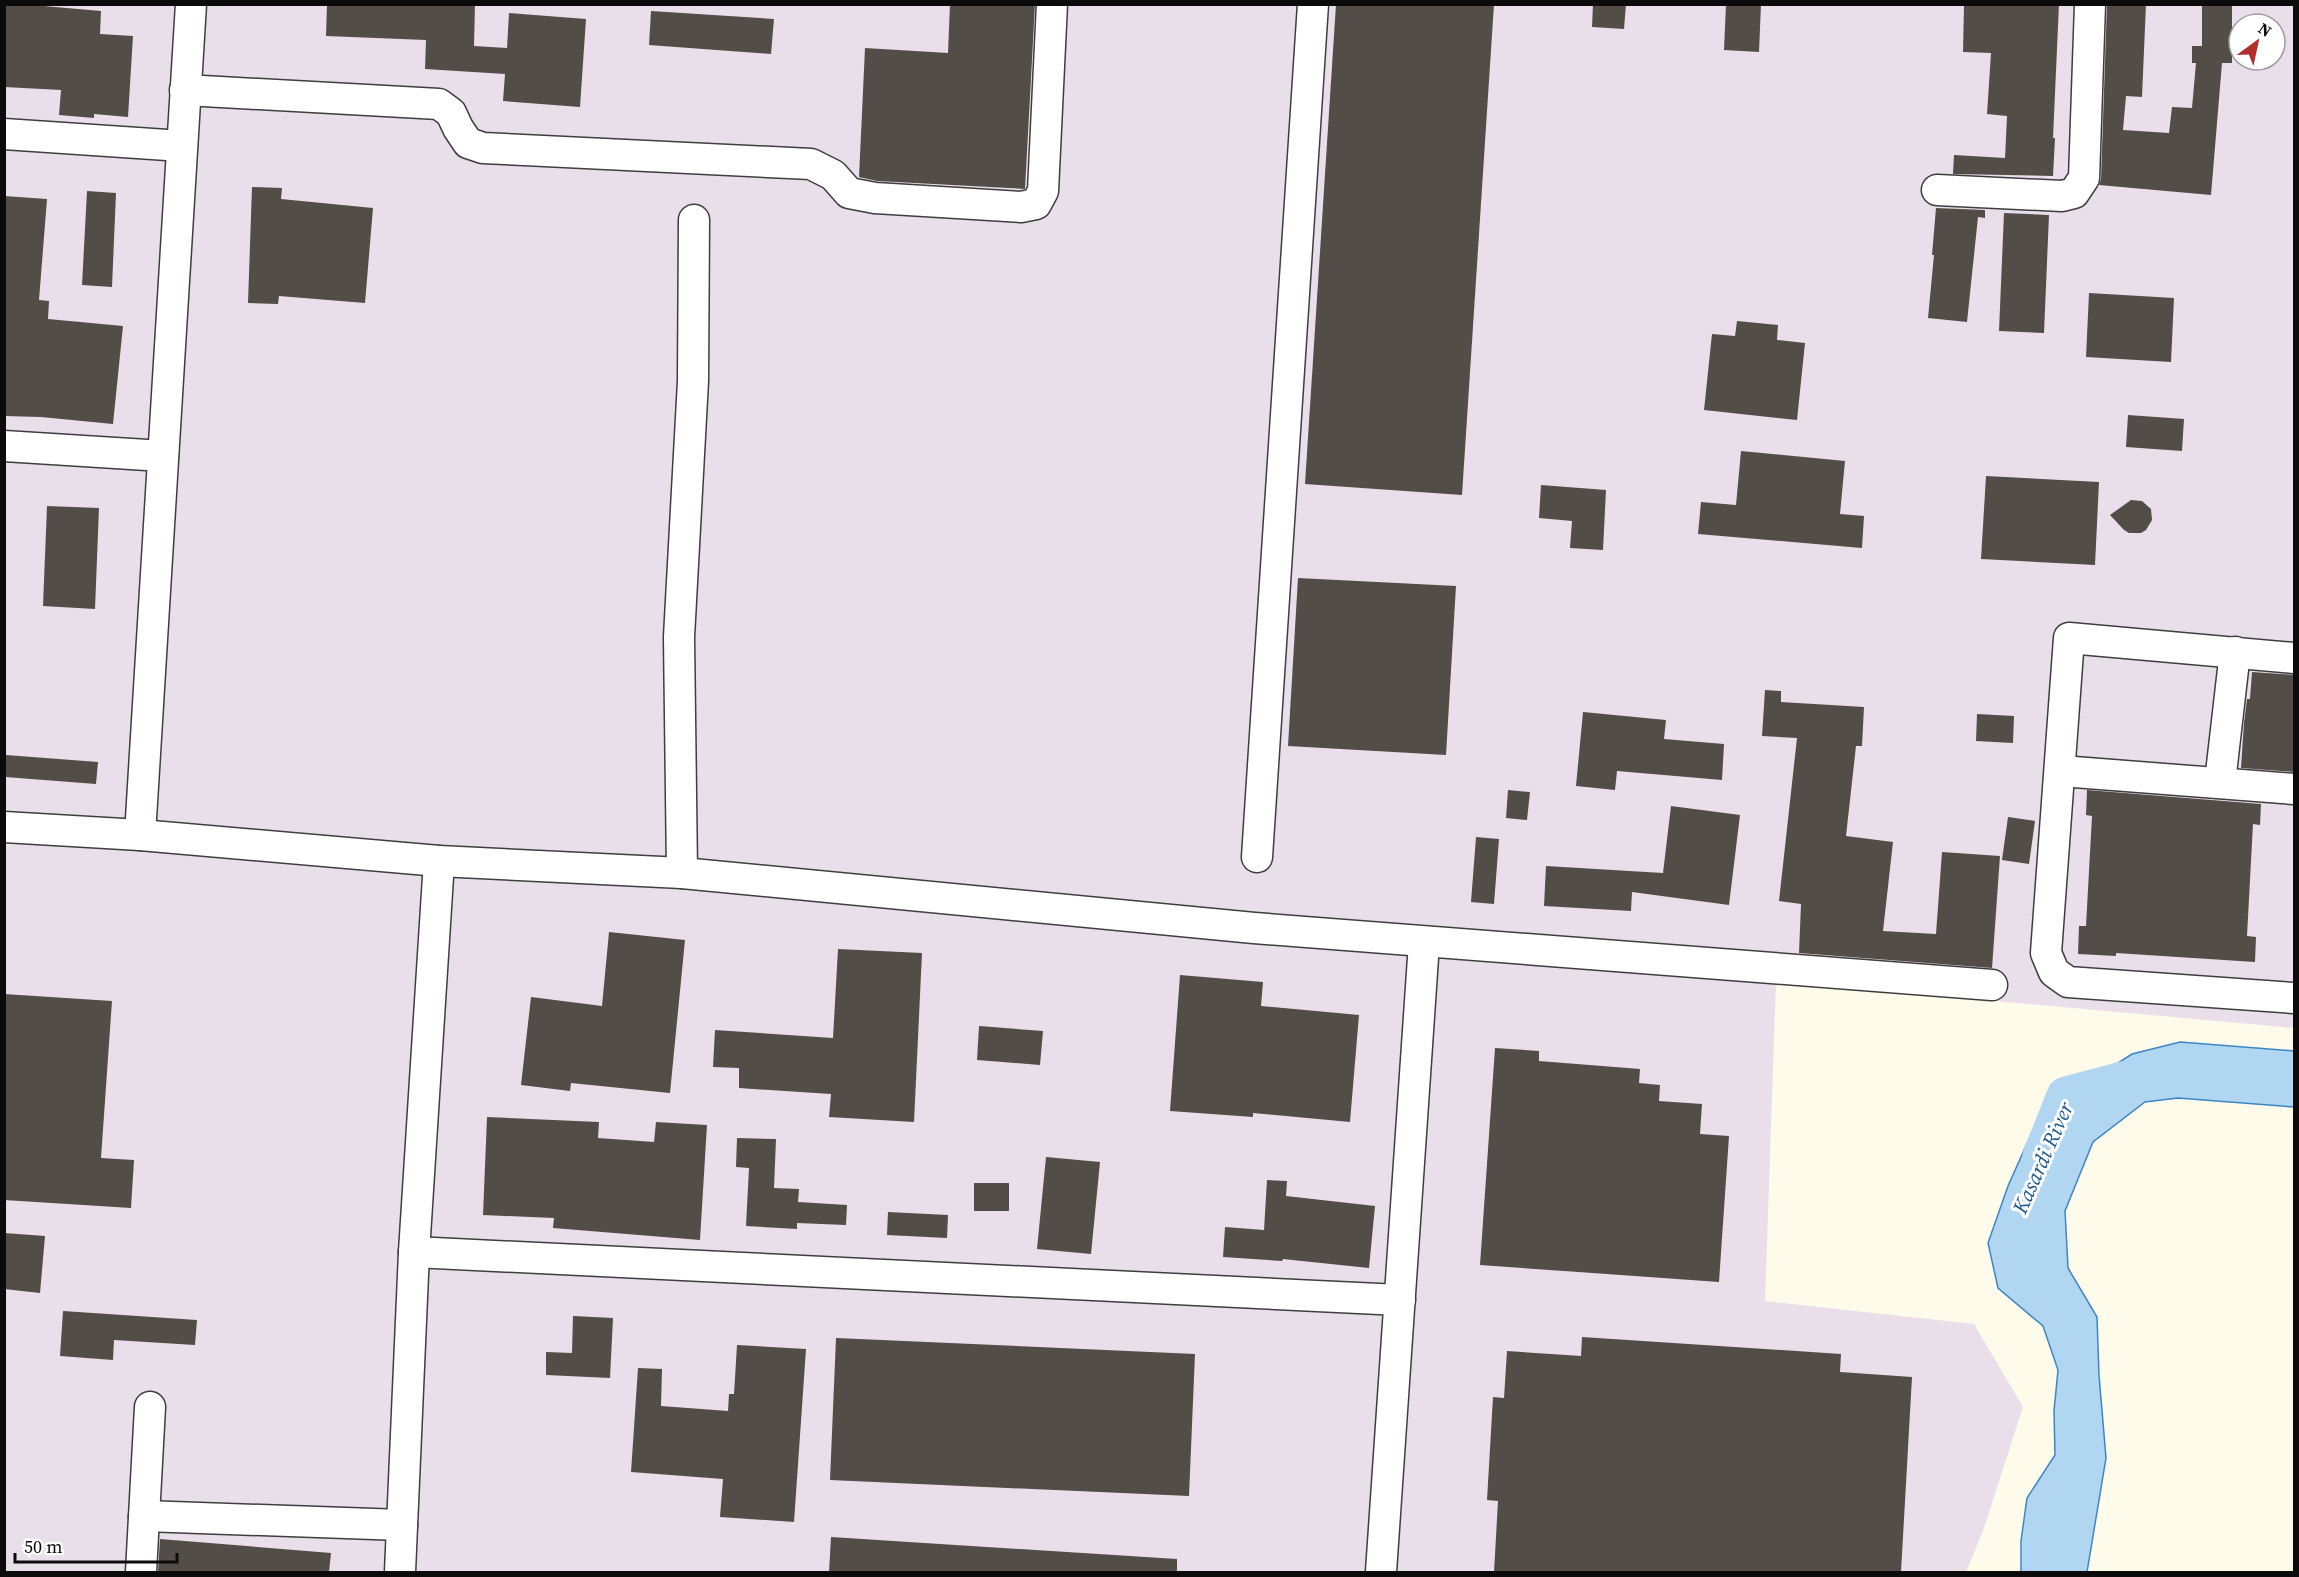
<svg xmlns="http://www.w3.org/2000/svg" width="2299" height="1577" viewBox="0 0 2299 1577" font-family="'Source Serif 4',serif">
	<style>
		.industrial { fill: #e9dfea; fill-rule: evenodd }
		.water { fill: #b1d6f2; stroke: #3d86c5; stroke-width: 1.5 }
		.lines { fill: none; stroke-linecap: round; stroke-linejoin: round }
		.river { stroke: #b1d6f2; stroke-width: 39 }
		.building { fill: #534d48 }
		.minor-casing { stroke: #3e3e3e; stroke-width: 33 }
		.minor { stroke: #fff; stroke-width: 30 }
		.labels { text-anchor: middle; stroke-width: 6; stroke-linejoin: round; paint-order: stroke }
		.water-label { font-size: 21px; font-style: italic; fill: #1c5894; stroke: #fff }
	</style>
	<rect width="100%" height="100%" fill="#fefbea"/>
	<path class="industrial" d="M5,5h2289v1023l-518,-47 -11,320 209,23 49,83 -40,124 -17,41h-1961zM2239,24h36v36h-36z"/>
	<path class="water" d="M2180,1042l114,9v56l-116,-9 -33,4 -52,40 -28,69 3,57 29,49 2,58 7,83 -19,114h-66v-31l6,-43 28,-43 -1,-44 4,-41 -15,-44 -45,-38 -10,-45 20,-57 21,-47 59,-57 44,-28z"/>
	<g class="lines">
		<path class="river" d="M2042,1156l24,-60 60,-16"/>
	</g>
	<g class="building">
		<path d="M4,4h40v2l57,5 -1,23 33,2 -5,81 -34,-3v4l-35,-3 2,-25 -57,-3z"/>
		<path d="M327,4h148l-1,42 33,2 2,-35 77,6 -6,88 -77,-6 2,-27 -80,-5 1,-29 -100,-4z"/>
		<path d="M950,4h85l-10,185 -148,-8 -18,-4 6,-129 83,5z"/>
		<path d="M1336,4h158l-32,491 -157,-11z"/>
		<path d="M1593,4h33l-2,25 -32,-2z"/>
		<path d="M1726,4h35l-2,48 -35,-2z"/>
		<path d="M1964,4h95l-6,134h2l-2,38 -100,-2 1,-19 51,3 2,-42 -20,-2 4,-61 -28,-1z"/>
		<path d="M2107,4h39l-4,93 -16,-1 -3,34 46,3 3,-26 20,1 4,-45h-4v-17h10v-42h30v59h-10l-11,132 -112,-10 2,-6z"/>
		<path d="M651,11l123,8 -3,35 -122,-9z"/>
		<path d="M252,187l30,1 -1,11 92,9 -8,95 -86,-7 -1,8 -30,-1z"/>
		<path d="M87,191l29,2 -4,94 -30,-2z"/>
		<path d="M4,196l43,3 -8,101 10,1 -1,18 75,7 -10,98 -72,-7 -37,-1z"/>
		<path d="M1936,208l49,2v8l-7,-1 -11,105 -39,-4 6,-63h-2z"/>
		<path d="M2004,213l45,2 -5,118 -45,-2z"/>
		<path d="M2089,293l85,5 -3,64 -85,-5z"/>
		<path d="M1737,321l41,4 -1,15 28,3 -8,77 -93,-10 8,-76 23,2z"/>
		<path d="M2128,415l56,4 -2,32 -56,-4z"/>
		<path d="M1741,451l104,10 -5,53 24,2 -2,32 -164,-14 3,-32 35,3z"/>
		<path d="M1986,476l113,6 -4,83 -114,-6z"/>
		<path d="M1541,485l65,5 -3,60 -33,-2 2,-27 -33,-3z"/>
		<path d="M2131,500l11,1 9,8 1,11 -6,10 -5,3h-12l-5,-3 -14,-15z"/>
		<path d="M47,506l52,2 -4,101 -52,-3z"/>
		<path d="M1298,578l158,8 -10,169 -158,-9z"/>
		<path d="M2252,672l43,3v97l-54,-4 3,-45 3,-24h3z"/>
		<path d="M1765,690l16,1v11l83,5 -2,39h-6l-10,90 47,6 -10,89 53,3 6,-82 58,4 -8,112 -193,-15 2,-49 -22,-3 18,-163 -35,-2z"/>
		<path d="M1583,712l83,8 -2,19 60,5 -2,36 -105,-9 -2,19 -39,-4z"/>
		<path d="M1977,714l37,2 -1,27 -37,-2z"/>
		<path d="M6,755l92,7 -2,22 -91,-7z"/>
		<path d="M1508,790l22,2 -3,28 -21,-2z"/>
		<path d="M2087,790l174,14 -1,21 -7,-1 -6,112 9,1 -1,25 -139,-9v3l-38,-2 1,-28h7l6,-110 -6,-1z"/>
		<path d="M1671,806l69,9 -11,90 -97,-13 -1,19 -87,-5 2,-40 117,7z"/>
		<path d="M2008,817l27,4 -6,43 -27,-4z"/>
		<path d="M1476,837l23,2 -5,65 -23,-2z"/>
		<path d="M609,932l76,8 -15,153 -99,-10 -1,8 -49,-6 10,-88 71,9z"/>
		<path d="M838,949l84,4 -8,169 -85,-5 2,-23 -92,-6v-20l-26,-1 2,-37 118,8z"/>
		<path d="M1180,975l83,7 -2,24 98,9 -9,107 -97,-9v4l-83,-6z"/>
		<path d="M4,994l108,7 -11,157 33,2 -3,48 -127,-8z"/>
		<path d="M979,1026l64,5 -3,34 -63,-5z"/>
		<path d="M1495,1048l44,3v10l101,8 -1,14 21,2 -1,16 43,3 -2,30 29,2 -10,146 -239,-17z"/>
		<path d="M487,1117l112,5 -1,16 56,4 2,-20 51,3 -7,115 -147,-12 1,-10 -71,-3z"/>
		<path d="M737,1138l39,1 -2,49 25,1 -1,13 49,3 -1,20 -49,-2v6l-51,-3 3,-58 -13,-1z"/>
		<path d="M1046,1157l54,5 -9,92 -54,-5z"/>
		<path d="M1267,1180l20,1 -1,15 89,10 -6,62 -86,-9 -1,2 -59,-4 2,-30 39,3z"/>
		<rect x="974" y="1183" width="35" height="28"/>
		<path d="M888,1212l60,3 -1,23 -60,-3z"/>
		<path d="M4,1233l41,3 -5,57 -36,-4z"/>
		<path d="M63,1311l134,9 -2,25 -81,-5 -1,20 -53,-4z"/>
		<path d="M573,1316l40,2 -3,60 -64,-3v-23l26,1z"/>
		<path d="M1582,1337l259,17 -1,18 72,5 -11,195h-407l4,-71 -11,-1 6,-103 11,1 3,-47 74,5z"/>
		<path d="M836,1338l359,16 -6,142 -359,-16z"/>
		<path d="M737,1345l69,4 -12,173 -74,-5 3,-38 -92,-7 7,-104 24,1 -1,37 67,5 1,-17h5z"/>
		<path d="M831,1537l346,22v13h-348z"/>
		<path d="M160,1539l171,14 -2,19h-171z"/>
	</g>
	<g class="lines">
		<g class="minor-casing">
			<g id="minor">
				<path d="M185,90l254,14 12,9 7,15 10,15 15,5 328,16 22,11 16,18 26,5 146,9 15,-3 7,-13 9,-187"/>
				<path d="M4,134l178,12"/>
				<path d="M1937,190l125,6 12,-3 10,-15 6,-174"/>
				<path d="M4,446l159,10"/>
				<path d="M2294,658l-225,-20 -23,315 8,19 14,10 226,16"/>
				<path d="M2061,771l233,18"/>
				<path d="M2220,782l15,-130"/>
				<path d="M4,827l136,8 299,26 243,12 572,55 738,57"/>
				<path d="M140,835l51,-831"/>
				<path d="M1257,857l56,-853"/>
				<path d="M682,873l-3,-236 14,-256 1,-161"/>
				<path d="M414,1252l986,48"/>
				<path d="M144,1516l258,9"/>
				<path d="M141,1572l9,-165"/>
				<path d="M400,1572l14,-320 25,-391"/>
				<path d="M1381,1572l43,-629"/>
			</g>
		</g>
		<use href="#minor" class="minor"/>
	</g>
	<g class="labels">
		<g class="water-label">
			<text transform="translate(2043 1158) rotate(-66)" y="7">Kasardi River</text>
		</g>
	</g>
	<rect width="2299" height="1577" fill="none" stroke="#0b0b0b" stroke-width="12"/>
	<g transform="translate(2257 42) rotate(33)"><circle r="28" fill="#ffffff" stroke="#9d9d9d" stroke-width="1.5"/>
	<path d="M0-4.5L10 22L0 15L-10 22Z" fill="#b22e2c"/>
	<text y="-9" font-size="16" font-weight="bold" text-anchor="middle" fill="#0b0b0b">N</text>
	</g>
	<path d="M15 1553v9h162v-9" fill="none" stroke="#0b0b0b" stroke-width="3"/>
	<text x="24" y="1553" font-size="18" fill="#0b0b0b" stroke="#ffffff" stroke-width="4.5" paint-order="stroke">50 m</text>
</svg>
